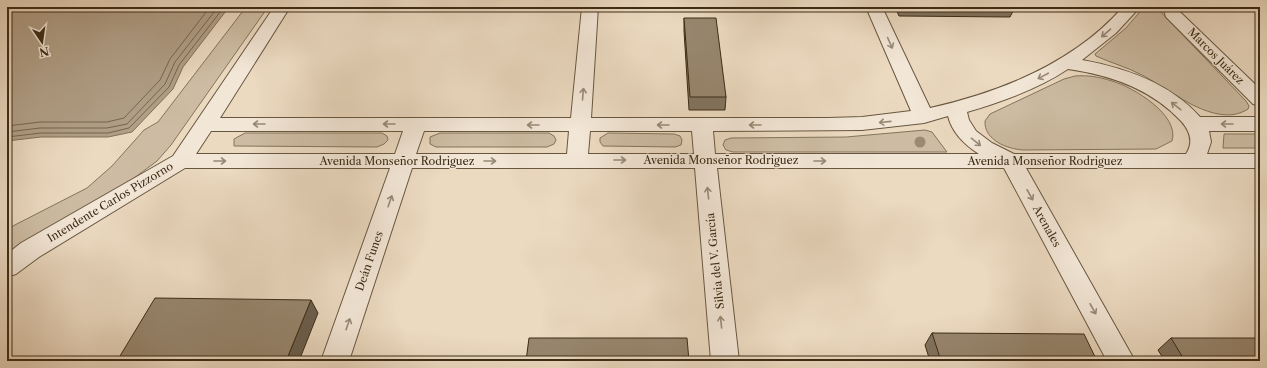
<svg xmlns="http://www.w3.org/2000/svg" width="1267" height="368" viewBox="0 0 1267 368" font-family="'Libre Caslon Text',serif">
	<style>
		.green { fill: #cdbca3; stroke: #84745c }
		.water { fill: #b09e86; stroke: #827059 }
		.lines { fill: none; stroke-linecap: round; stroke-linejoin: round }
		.shore { stroke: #76654e; stroke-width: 1 }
		.minor-casing { stroke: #685740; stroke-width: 2 }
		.minor { fill: #f2e6d6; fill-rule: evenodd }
		.tree { fill: #9b8a72 }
		.wall { fill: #82735f; stroke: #3c2c16 }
		.shaded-wall { fill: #6a5e4d; stroke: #3c2c16 }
		.building { fill: #97866e; stroke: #3c2c16 }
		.oneway { stroke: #978976 }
		.labels { text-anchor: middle; stroke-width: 3; stroke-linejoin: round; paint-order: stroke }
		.street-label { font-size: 11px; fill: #3c2c16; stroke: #f2e6d6 }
	</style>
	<rect width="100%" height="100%" fill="#ebd9c0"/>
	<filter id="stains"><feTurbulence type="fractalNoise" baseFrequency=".005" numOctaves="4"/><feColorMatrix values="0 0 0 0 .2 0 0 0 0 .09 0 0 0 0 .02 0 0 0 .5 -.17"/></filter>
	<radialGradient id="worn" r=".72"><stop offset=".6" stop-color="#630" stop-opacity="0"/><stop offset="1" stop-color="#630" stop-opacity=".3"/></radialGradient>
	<g class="green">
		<path d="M246,7h22l-97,138 -14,16 -35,26 -115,70v-28l80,-41 25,-22 32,-36 14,-8z"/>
		<path d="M1144,7h12l90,94 3,5 -1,3c-32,21 -79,-20 -106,-34 -15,-8 -31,-12 -46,-19l-1,-2 31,-26z"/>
		<path d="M1075,76c13,-1 25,1 37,5 21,6 68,34 60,60l-16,8 -133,1c-16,-1 -39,-10 -38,-29l5,-7 74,-35z"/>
		<path d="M925,130l7,2 15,20h-214l-7,-2 -3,-5 2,-5 6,-2 115,-1z"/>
		<path d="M245,133h137l5,3 1,4 -4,4 -7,3 -143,-1v-7z"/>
		<path d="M440,133h109l5,3 2,4 -2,4 -7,3h-111l-6,-3v-7z"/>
		<path d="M608,133l66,1 6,2 2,4 -1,5 -6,2 -72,-1 -3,-4v-4z"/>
		<path d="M1224,134h36v14h-37z"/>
	</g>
	<path class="water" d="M7,7h222l-46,60 -10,22 -41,43 -24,5h-67l-34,4z"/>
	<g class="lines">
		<g class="shore">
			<path d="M7,126l33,-4h67l17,-4 36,-38 10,-21 40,-52"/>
			<path d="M7,132l33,-4h67l20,-4 38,-40 10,-22 43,-55"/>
			<path d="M7,137l34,-4h67l21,-5 40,-41 10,-22 45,-58"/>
		</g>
		<g class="minor-casing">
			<g id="minor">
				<path d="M274,7h16l-70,111h351l11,-111h16l-7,111h237l34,-1 49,-6 -45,-104h16l48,101c71,-16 144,-45 193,-101h17l-24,26 -34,27c44,8 88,23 118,57h60v14h-51l2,11 -4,12h53v14h-234l109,193h-28l-103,-193h-287l22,193h-28l-16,-193h-283l-63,193h-28l69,-193h-205l-146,89 -23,17 -9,3v-23l14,-11 152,-87zM1068,69c43,6 83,20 113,52 9,10 13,21 5,33h-172l-22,-11 -16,-12 -7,-11 -2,-8c35,-10 71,-23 101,-43zM948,116c4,17 17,29 31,38h-264l-2,-23 149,-1 62,-7zM211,131h192l-8,23h-199zM424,131h145l-2,23h-151zM590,131h102l2,23h-106z"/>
				<path d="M1163,7h16l1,5 80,77v17l-7,-2 -87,-87z"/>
			</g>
		</g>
		<use href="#minor" class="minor"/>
	</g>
	<circle class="tree" cx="920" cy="142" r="5.5"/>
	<g class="wall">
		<path d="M895,7h120l-5,10 -111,-1z"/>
		<path d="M684,18l42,79 -1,13h-36l-5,-79z"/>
		<path d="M932,333l165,28h-167l-5,-16z"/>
		<path d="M1171,338l89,23h-95l-7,-11z"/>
	</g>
	<path class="shaded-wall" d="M311,300l7,13 -19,48h-13z"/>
	<g class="building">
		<path d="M684,18h32l10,79h-36z"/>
		<path d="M155,298l156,2 -25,61h-169z"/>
		<path d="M932,333l152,1 13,27h-156z"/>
		<path d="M529,338h158l2,23h-163z"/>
		<path d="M1171,338h89v23h-75z"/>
	</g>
	<defs><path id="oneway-shaft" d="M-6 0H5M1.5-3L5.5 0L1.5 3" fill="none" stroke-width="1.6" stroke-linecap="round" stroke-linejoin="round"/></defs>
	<g class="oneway">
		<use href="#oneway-shaft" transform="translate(1106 33) rotate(139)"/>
		<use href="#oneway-shaft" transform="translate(890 43) rotate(66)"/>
		<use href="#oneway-shaft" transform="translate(1043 76) rotate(152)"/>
		<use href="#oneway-shaft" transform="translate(583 94) rotate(-85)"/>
		<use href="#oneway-shaft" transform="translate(1176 106) rotate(-142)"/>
		<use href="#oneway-shaft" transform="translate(885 122) rotate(174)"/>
		<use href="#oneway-shaft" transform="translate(259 124) rotate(-180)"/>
		<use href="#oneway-shaft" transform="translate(389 124) rotate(-180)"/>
		<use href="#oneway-shaft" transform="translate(1227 124) rotate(180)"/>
		<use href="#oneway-shaft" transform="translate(533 125) rotate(-180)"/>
		<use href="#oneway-shaft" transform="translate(663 125) rotate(-180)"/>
		<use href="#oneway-shaft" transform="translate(755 125) rotate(-180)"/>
		<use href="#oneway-shaft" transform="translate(976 142) rotate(39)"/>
		<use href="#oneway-shaft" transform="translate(620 160)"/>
		<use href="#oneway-shaft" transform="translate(220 161)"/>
		<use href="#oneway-shaft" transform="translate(490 161)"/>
		<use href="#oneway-shaft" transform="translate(820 161)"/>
		<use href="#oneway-shaft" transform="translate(708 193) rotate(-96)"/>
		<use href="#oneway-shaft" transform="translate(1030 195) rotate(61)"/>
		<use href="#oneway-shaft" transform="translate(390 201) rotate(-71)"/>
		<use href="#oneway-shaft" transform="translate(1093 309) rotate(61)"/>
		<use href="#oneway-shaft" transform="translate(721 322) rotate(-96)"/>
		<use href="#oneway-shaft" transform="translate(348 324) rotate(-71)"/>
	</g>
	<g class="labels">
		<g class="street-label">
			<text transform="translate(1216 56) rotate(45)" y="4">Marcos Juárez</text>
			<text x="721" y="164">Avenida Monseñor Rodriguez</text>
			<text x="397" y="165">Avenida Monseñor Rodriguez</text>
			<text x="1045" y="165">Avenida Monseñor Rodriguez</text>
			<text transform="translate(110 202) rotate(-31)" y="4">Intendente Carlos Pizzorno</text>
			<text transform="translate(1047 226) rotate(61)" y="4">Arenales</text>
			<text transform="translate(369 261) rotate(-71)" y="4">Deán Funes</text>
			<text transform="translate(715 261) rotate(-96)" y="4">Silvia del V. García</text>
		</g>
	</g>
	<rect width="1267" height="368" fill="none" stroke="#ebd9c0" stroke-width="24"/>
	<rect x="8" y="8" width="1251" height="352" fill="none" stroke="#3c2c16" stroke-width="2"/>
	<rect x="12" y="12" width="1243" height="344" fill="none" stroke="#3c2c16"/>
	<g transform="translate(42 42) rotate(167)" stroke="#f2e6d6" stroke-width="3" paint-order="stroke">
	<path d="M0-3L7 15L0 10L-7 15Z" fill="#3c2c16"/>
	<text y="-6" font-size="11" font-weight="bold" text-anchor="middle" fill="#3c2c16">N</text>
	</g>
	<rect width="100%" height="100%" filter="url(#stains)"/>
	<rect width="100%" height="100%" fill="url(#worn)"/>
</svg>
